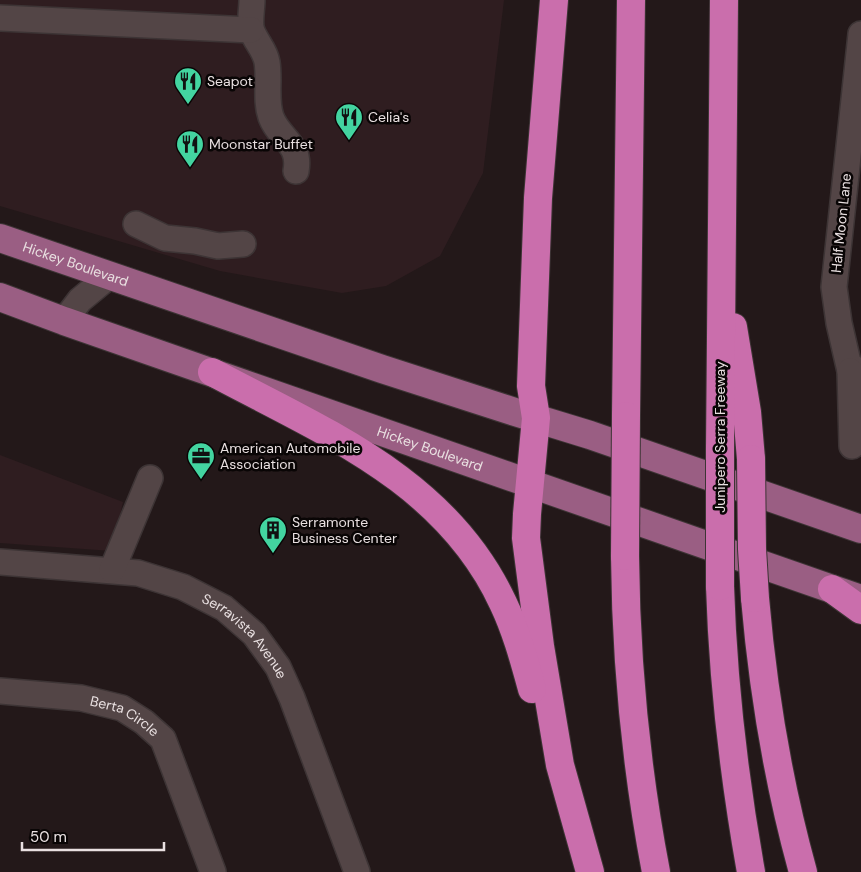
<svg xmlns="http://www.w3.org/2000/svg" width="861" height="872" viewBox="0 0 861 872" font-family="'DM Sans',sans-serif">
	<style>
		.built { fill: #2f1d20 }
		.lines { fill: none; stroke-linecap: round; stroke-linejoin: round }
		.minor-casing { stroke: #3d3435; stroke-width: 28 }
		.major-casing { stroke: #3d3435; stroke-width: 30 }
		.highway-casing { stroke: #3d3435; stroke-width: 30 }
		.minor { stroke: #534546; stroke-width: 25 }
		.major { stroke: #9a5e83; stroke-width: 28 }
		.highway { stroke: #ca6eac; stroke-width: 28 }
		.highway-bridge-casing { stroke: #3d3435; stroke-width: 30; stroke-linecap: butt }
		.highway-bridge { stroke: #ca6eac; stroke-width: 28 }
		.labels { text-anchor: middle; stroke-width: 5; stroke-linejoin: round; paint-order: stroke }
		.poi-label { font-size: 14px; fill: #e9e0e1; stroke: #090505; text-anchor: start }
		.street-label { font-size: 14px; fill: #e9e0e1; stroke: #090505 }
	</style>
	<rect width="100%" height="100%" fill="#231819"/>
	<g class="built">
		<path d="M0,0h504l-21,173 -43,83 -54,30 -44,7 -122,-22 -220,-65z"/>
		<path d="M0,455l123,47 -11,49 -112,-8z"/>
	</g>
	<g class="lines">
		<g class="minor-casing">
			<g id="minor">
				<path d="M252,0c0,9 -3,23 0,31 4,11 13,19 15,31 3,18 -2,38 4,55 8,22 30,26 25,54"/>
				<path d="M0,18l251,12"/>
				<path d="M861,34l-27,253 5,36 11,48 11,-1"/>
				<path d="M136,224l29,14 30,3 23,5 25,-2"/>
				<path d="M64,321l16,-21 29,-24"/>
				<path d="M850,371l2,75"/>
				<path id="s1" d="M0,562l138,11 45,14 41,21 30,26 24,33 14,31 65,174"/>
				<path d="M112,570l38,-92"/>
				<path id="s2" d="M0,691l81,7 41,10 22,14 19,17 50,133"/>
			</g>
		</g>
		<g class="major-casing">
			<g id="major">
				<path id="s3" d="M0,238l382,131 133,43 75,23 271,94"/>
				<path id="s4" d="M0,297l64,24 791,276"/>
			</g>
		</g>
		<g class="highway-casing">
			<g id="highway">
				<path d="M554,0l-16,198 -7,188 5,32 -9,96 -1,24 14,108 20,119 30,107"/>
				<path d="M733,327l14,85 4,47"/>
				<path d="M212,372c112,60 234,108 291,231 13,27 21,57 29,86"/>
				<path d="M626,416l5,-416"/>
				<path d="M720,449l4,-449"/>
				<path d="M625,556c1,106 11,212 31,316"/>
				<path d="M720,586c3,97 14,191 31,286"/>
				<path d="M832,589l29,21"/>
				<path d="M755,598c8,93 23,184 48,274"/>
			</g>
		</g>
		<use href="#minor" class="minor"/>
		<use href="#major" class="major"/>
		<use href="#highway" class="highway"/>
		<g class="highway-bridge-casing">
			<g id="highway-bridge">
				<path d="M720,449v137"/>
				<path d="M751,459l1,90 3,49"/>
				<path d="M625,556l1,-140"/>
			</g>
		</g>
		<use href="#highway-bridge" class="highway-bridge"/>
	</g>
	<defs>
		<g id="restaurant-pin" transform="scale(1.4375)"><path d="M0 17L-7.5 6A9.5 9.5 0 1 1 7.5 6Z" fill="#43d4a0" stroke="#090505"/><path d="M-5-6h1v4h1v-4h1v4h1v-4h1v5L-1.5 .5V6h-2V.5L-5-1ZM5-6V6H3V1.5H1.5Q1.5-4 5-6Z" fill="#111"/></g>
		<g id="office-pin" transform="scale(1.4375)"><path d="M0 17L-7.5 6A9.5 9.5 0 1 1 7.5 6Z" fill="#43d4a0" stroke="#090505"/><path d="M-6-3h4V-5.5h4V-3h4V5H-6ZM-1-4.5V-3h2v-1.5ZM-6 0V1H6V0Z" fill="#111"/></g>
		<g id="building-pin" transform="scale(1.4375)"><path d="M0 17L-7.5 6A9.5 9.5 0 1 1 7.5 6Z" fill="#43d4a0" stroke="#090505"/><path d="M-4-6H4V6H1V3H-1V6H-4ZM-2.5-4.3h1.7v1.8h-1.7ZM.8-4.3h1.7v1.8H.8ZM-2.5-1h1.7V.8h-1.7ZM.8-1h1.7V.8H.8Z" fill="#111"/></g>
	</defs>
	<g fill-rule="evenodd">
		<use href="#restaurant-pin" x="188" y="81"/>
		<use href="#restaurant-pin" x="349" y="117"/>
		<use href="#restaurant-pin" x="190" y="144"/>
		<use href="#office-pin" x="201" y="456"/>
		<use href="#building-pin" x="273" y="530"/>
	</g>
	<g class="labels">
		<g class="poi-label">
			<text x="207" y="86">Seapot</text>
			<text x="368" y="122">Celia's</text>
			<text x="209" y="149">Moonstar Buffet</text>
			<text x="220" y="453">American Automobile<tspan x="220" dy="16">Association</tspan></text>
			<text x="292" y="527">Serramonte<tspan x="292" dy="16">Business Center</tspan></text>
		</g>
		<g class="street-label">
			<text transform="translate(841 223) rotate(-84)" y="5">Half Moon Lane</text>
			<text dy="5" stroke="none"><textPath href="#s3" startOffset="80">Hickey Boulevard</textPath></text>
			<text transform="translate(720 437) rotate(-90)" y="5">Junipero Serra Freeway</text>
			<text dy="5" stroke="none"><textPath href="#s4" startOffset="456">Hickey Boulevard</textPath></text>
			<text dy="5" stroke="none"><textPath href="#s1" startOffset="266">Serravista Avenue</textPath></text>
			<text dy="5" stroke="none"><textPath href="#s2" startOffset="129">Berta Circle</textPath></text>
		</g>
	</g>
	<path d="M22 842v8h142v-8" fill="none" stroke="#e9e0e1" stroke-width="2.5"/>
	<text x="30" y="842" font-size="15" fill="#e9e0e1" stroke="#090505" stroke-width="4" paint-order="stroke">50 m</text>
</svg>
